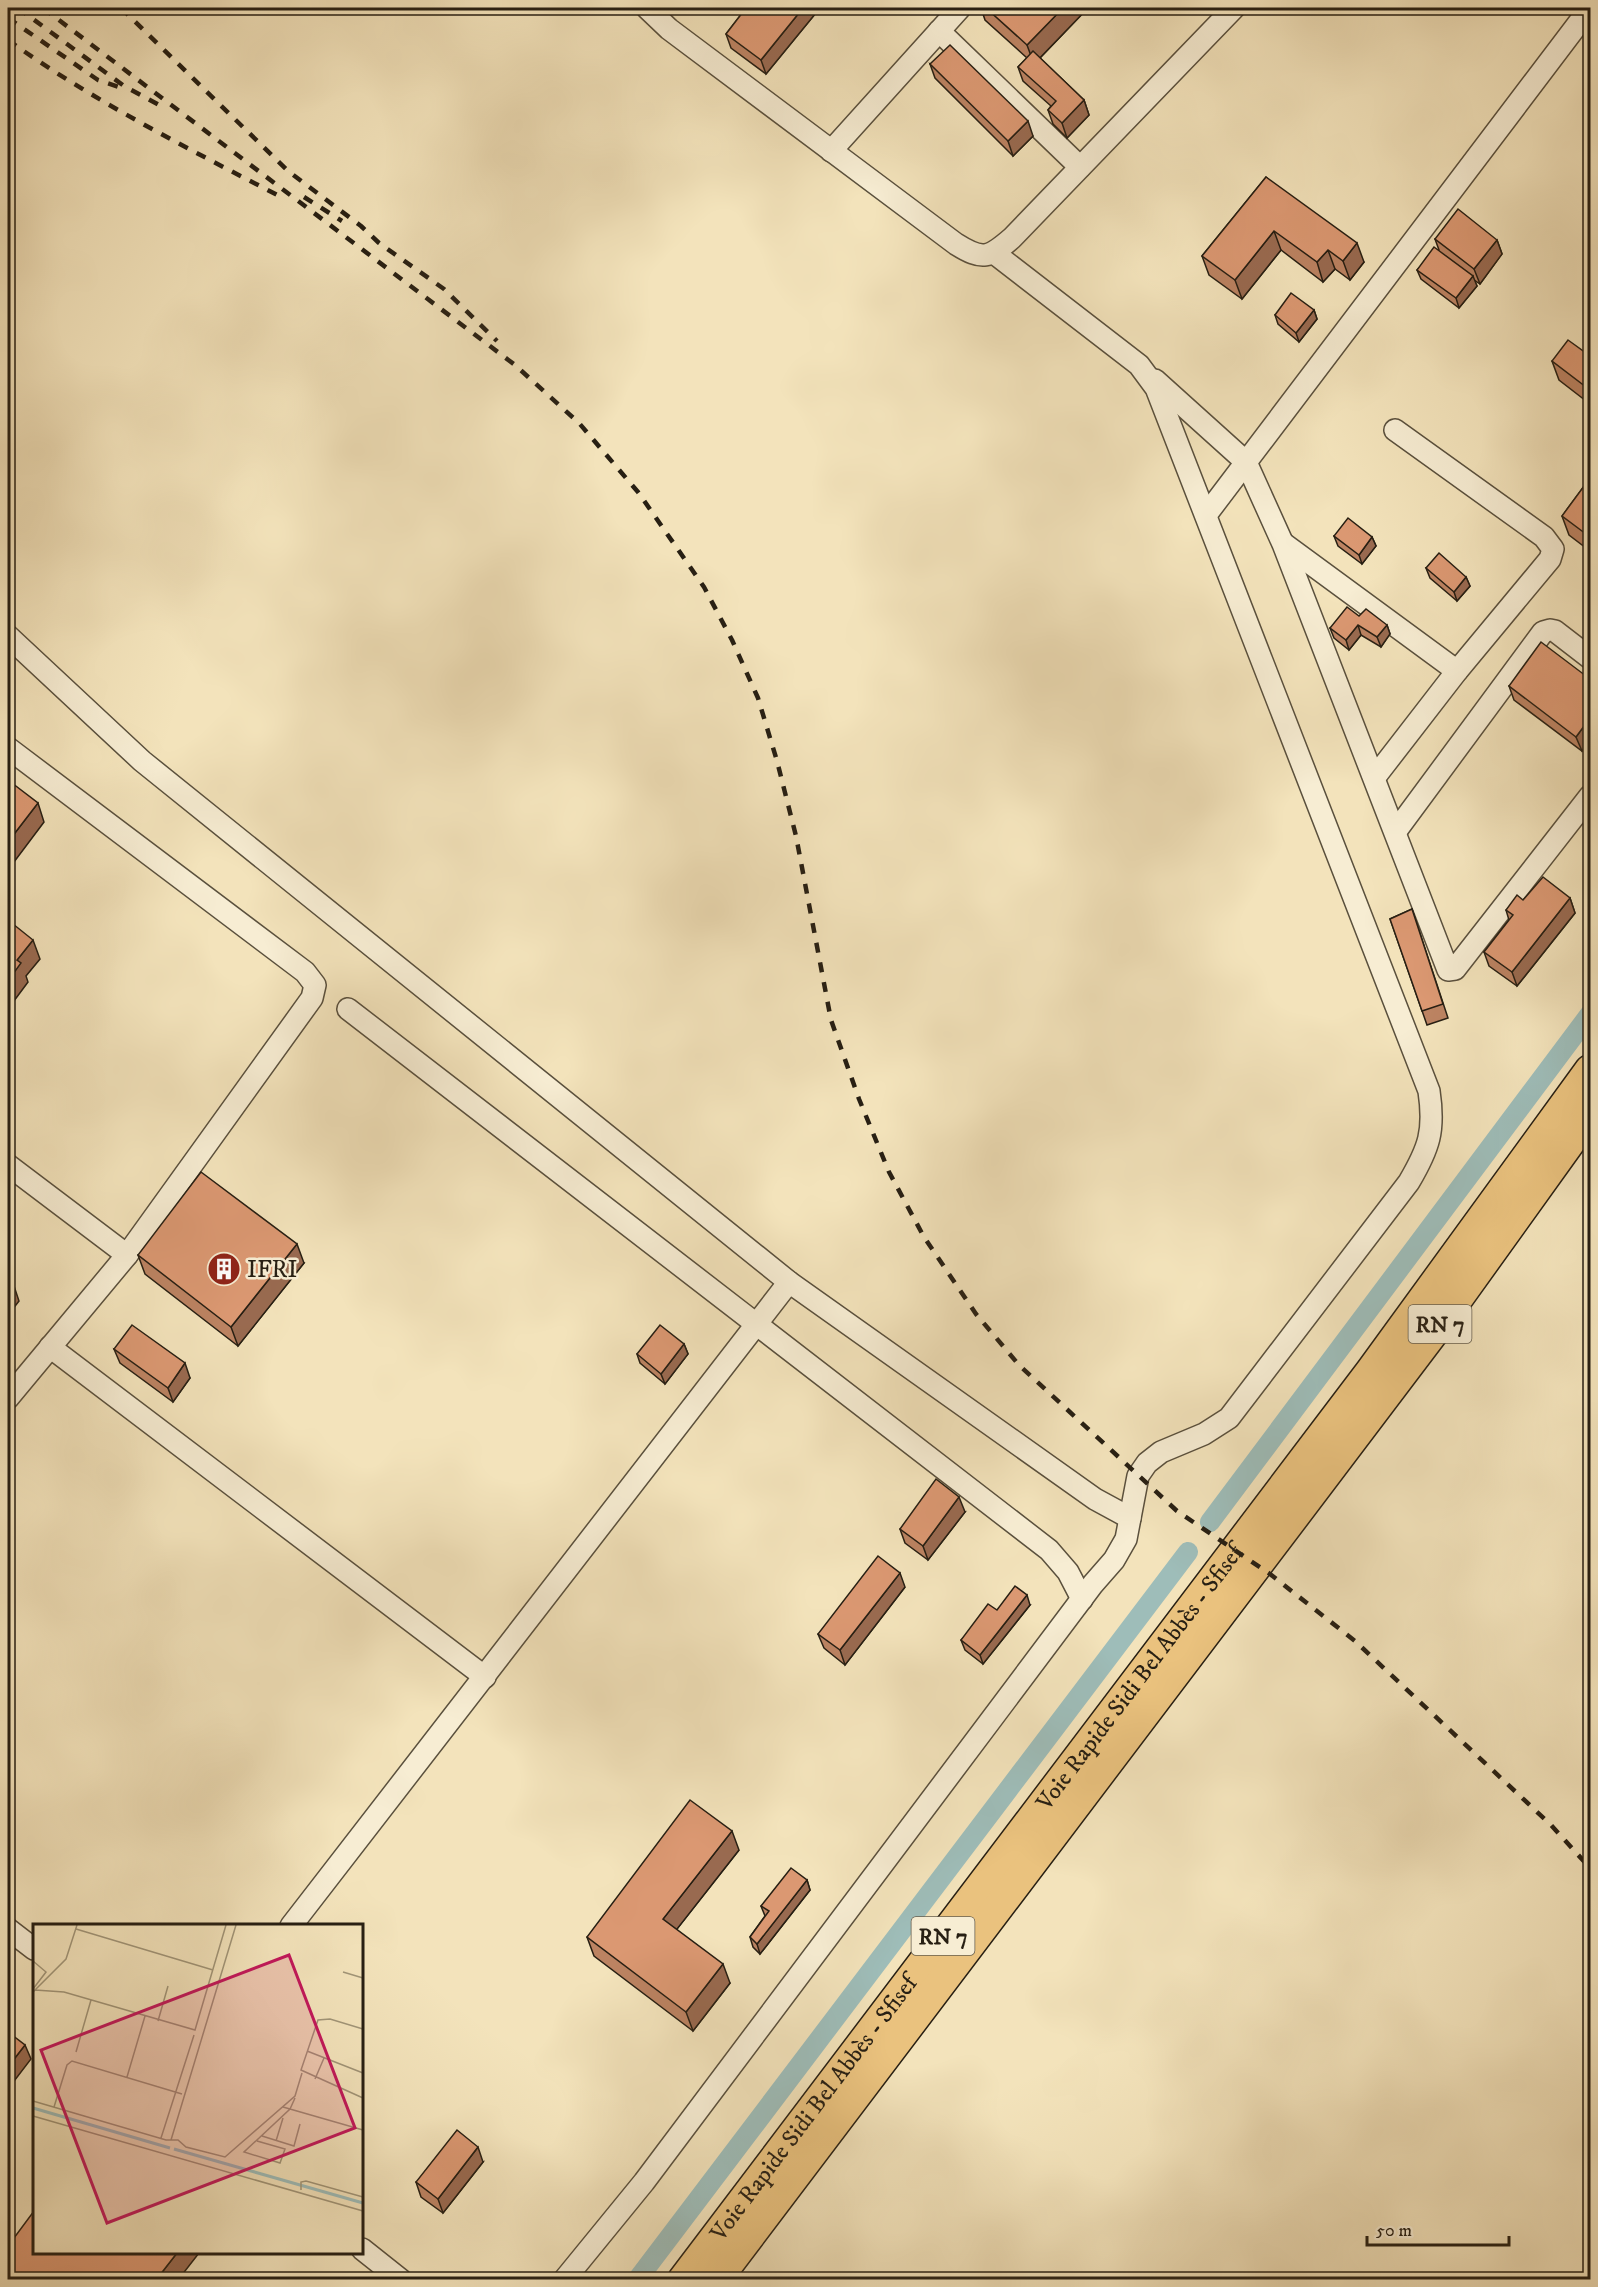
<svg xmlns="http://www.w3.org/2000/svg" width="1598" height="2287" viewBox="0 0 1598 2287" font-family="'IM FELL DW Pica',serif">
	<style>
		.lines { fill: none; stroke-linecap: round; stroke-linejoin: round }
		.canal { stroke: #9ebdb9; stroke-width: 20 }
		.minor-casing { stroke: #5a503d; stroke-width: 24 }
		.highway-casing { stroke: #271f13; stroke-width: 33 }
		.minor { stroke: #f7edd3; stroke-width: 21 }
		.highway { stroke: #eac27e; stroke-width: 30 }
		.rail { stroke: #271f13; stroke-width: 4.5; stroke-dasharray: 10 10; stroke-linecap: butt }
		.wall { fill: #bc8362; stroke: #271f13; stroke-width: 1.5 }
		.shaded-wall { fill: #996a50; stroke: #271f13; stroke-width: 1.5 }
		.building { fill: #db9872; stroke: #271f13; stroke-width: 1.5 }
		.labels { text-anchor: middle; stroke-width: 5; stroke-linejoin: round; paint-order: stroke }
		.shield { fill: #f7edd3; stroke: #655d4d; stroke-width: 1.5 }
		.shield-label { font-size: 22px; font-weight: bold; fill: #271f13 }
		.poi-label { font-size: 24px; fill: #271f13; stroke: #f7edd3; text-anchor: start }
		.street-label { font-size: 24px; fill: #271f13; stroke: #f7edd3 }
		.inset-river { fill: none; stroke: #9ebdb9; stroke-width: 3 }
		.inset-road { fill: none; stroke: #a19578; stroke-width: 1.5 }
		.view { fill: #c2185b; fill-opacity: 0.15; stroke: #c2185b; stroke-width: 3 }
		.inset-edge { fill: none; stroke: #271f13; stroke-width: 3 }
	</style>
	<rect width="100%" height="100%" fill="#f3e3bb"/>
	<filter id="stains"><feTurbulence type="fractalNoise" baseFrequency=".00333" numOctaves="4"/><feColorMatrix values="0 0 0 0 .2 0 0 0 0 .09 0 0 0 0 .02 0 0 0 .5 -.17"/></filter>
	<radialGradient id="worn" r=".72"><stop offset=".6" stop-color="#630" stop-opacity="0"/><stop offset="1" stop-color="#630" stop-opacity=".3"/></radialGradient>
	<g class="lines">
		<g class="canal">
			<path d="M1210,1522l380,-508"/>
			<path d="M637,2280l551,-728"/>
		</g>
		<g class="minor-casing">
			<g id="minor">
				<path d="M647,8l22,21 287,215c27,17 33,14 56,-6l222,-230"/>
				<path d="M939,31l141,136"/>
				<path d="M831,151l129,-143"/>
				<path d="M1155,380l91,82 37,82 165,426 7,-1 135,-173"/>
				<path d="M1206,515l384,-507"/>
				<path d="M1284,544l173,127"/>
				<path d="M8,636l134,125 647,521 306,217 35,19"/>
				<path d="M8,748l297,224 10,13 -3,13 -185,257 -119,143"/>
				<path d="M1375,777l82,-106 93,-112 3,-10 -9,-12 -149,-107"/>
				<path d="M1396,831l147,-199 7,-2 5,1 35,27"/>
				<path d="M348,1009l701,541 19,22 14,27"/>
				<path d="M8,1165l119,90"/>
				<path d="M50,1347l435,330"/>
				<path d="M291,1926l498,-644"/>
				<path d="M8,1929l26,20"/>
				<path d="M362,2249l39,31"/>
				<path d="M564,2280l80,-98 449,-598 21,-24 12,-21 12,-63 9,-13 14,-11 43,-18 25,-16 180,-236c20,-34 26,-51 20,-91l-273,-703 -17,-23 -145,-112"/>
			</g>
		</g>
		<g class="highway-casing">
			<g id="highway">
				<path id="s1" d="M683,2280l688,-909 219,-301"/>
				<path d="M716,2280l719,-950 155,-216"/>
			</g>
		</g>
		<use href="#minor" class="minor"/>
		<use href="#highway" class="highway"/>
		<g class="rail">
			<path d="M18,8l106,78 37,20"/>
			<path d="M43,8l472,357 64,58 59,69 66,95 28,53 26,58 19,63 19,75 35,184 28,79 30,73 35,65 52,77 43,51 158,146 93,63 85,67 196,184 39,43"/>
			<path d="M121,8l167,163 73,55 18,17 65,46 53,52"/>
			<path d="M8,18l90,62 21,7"/>
			<path d="M8,40c85,61 181,109 275,158"/>
			<path d="M304,197l38,24"/>
		</g>
	</g>
	<g class="wall">
		<path d="M746,8h74l-54,66 -35,-26 -5,-14z"/>
		<path d="M981,8h105l1,1 -47,49 44,42 5,15 -22,23 -14,-14 -5,-14 3,-4 -28,-25 -5,-14 9,-9 -42,-38z"/>
		<path d="M930,64l103,72 -20,20 -78,-78z"/>
		<path d="M1266,177l98,85 -14,18 -15,-11 -12,13 -42,-32 -39,49 -33,-24 -7,-19z"/>
		<path d="M1435,239l62,1 5,14 -22,30 -6,-4 3,6 -18,22 -38,-29 -4,-9 22,-20z"/>
		<path d="M1314,310l3,9 -18,23 -21,-18 -3,-9z"/>
		<path d="M1590,356v48l-31,-24 -7,-19z"/>
		<path d="M1590,478v73l-21,-16 -7,-19z"/>
		<path d="M1334,536l38,1 4,9 -14,18 -24,-18z"/>
		<path d="M1426,568l40,9 4,9 -13,15 -27,-23z"/>
		<path d="M1359,616l28,9 3,9 -9,13 -20,-12 -12,15 -15,-12 -4,-10z"/>
		<path d="M1590,679l-8,72 -68,-51 -5,-14z"/>
		<path d="M1570,898l5,15 -58,73 -28,-20 -5,-14 25,-32 -3,-10 17,-10z"/>
		<path d="M1412,909l36,109 -21,7 -37,-106z"/>
		<path d="M138,1255l166,8 -66,83 -93,-72z"/>
		<path d="M684,1344l4,10 -23,30 -25,-21 -3,-9z"/>
		<path d="M114,1349l76,29 -17,24 -53,-39z"/>
		<path d="M965,1512l-37,48 -23,-17 -5,-14z"/>
		<path d="M905,1587l-60,78 -21,-17 -6,-14z"/>
		<path d="M1030,1605l-47,59 -18,-14 -4,-10 36,-30z"/>
		<path d="M739,1850l-63,80 54,53 -37,48 -99,-75 -7,-19z"/>
		<path d="M807,1880l3,10 -50,64 -7,-7 -3,-10 15,-21 -4,-10z"/>
		<path d="M483,2162l-40,51 -22,-16 -5,-15z"/>
	</g>
	<g class="shaded-wall">
		<path d="M803,8h17l-54,66 -5,-14z"/>
		<path d="M1063,8h23l1,1 -53,55 -7,-19z"/>
		<path d="M1084,100l5,15 -22,23 -5,-15z"/>
		<path d="M1028,121l5,15 -20,20 -5,-15z"/>
		<path d="M1274,231l7,19 -39,49 -7,-19z"/>
		<path d="M1497,240l5,14 -22,30 -6,-15z"/>
		<path d="M1357,243l7,19 -14,18 -7,-19z"/>
		<path d="M1328,250l7,19 -12,13 -6,-20z"/>
		<path d="M1473,276l4,10 -18,22 -3,-10z"/>
		<path d="M1314,310l3,9 -18,23 -3,-9z"/>
		<path d="M1590,528v19l-4,-13z"/>
		<path d="M1372,537l4,9 -14,18 -3,-9z"/>
		<path d="M1466,577l4,9 -13,15 -3,-9z"/>
		<path d="M1358,625l3,10 -12,15 -3,-10z"/>
		<path d="M1387,625l3,9 -9,13 -4,-10z"/>
		<path d="M1590,718v22l-8,11 -6,-14z"/>
		<path d="M38,803l6,19 -36,48v-28z"/>
		<path d="M1570,898l5,15 -58,73 -5,-14z"/>
		<path d="M33,940l7,19 -14,17 2,6 -20,27v-28l9,-21z"/>
		<path d="M297,1244l7,19 -66,83 -7,-19z"/>
		<path d="M14,1286l5,15 -11,14v-21z"/>
		<path d="M684,1344l4,10 -23,30 -4,-10z"/>
		<path d="M185,1363l5,15 -17,24 -5,-14z"/>
		<path d="M959,1497l6,15 -37,48 -5,-14z"/>
		<path d="M900,1573l5,14 -60,78 -5,-15z"/>
		<path d="M1027,1595l3,10 -47,59 -3,-9z"/>
		<path d="M732,1831l7,19 -69,88 -7,-19z"/>
		<path d="M807,1880l3,10 -50,64 -3,-10z"/>
		<path d="M723,1964l7,19 -37,48 -7,-19z"/>
		<path d="M25,2045l6,14 -23,30v-22z"/>
		<path d="M478,2147l5,15 -40,51 -5,-14z"/>
		<path d="M177,2253h22l-21,27h-22z"/>
	</g>
	<g class="building">
		<path d="M746,8h57l-42,52 -35,-26z"/>
		<path d="M986,8h77l-36,37z"/>
		<path d="M950,45l78,76 -20,20 -78,-77z"/>
		<path d="M1033,51l51,49 -22,23 -14,-13 8,-9 -38,-34z"/>
		<path d="M1266,177l91,66 -14,18 -15,-11 -11,12 -43,-31 -39,49 -33,-24z"/>
		<path d="M1458,209l39,31 -23,29 -39,-30z"/>
		<path d="M1434,247l39,29 -17,22 -39,-28z"/>
		<path d="M1291,293l23,17 -18,23 -21,-18z"/>
		<path d="M1568,340l22,16v34l-38,-29z"/>
		<path d="M1590,478v50l-4,6 -24,-18z"/>
		<path d="M1348,518l24,19 -13,18 -25,-19z"/>
		<path d="M1439,553l27,24 -12,15 -28,-24z"/>
		<path d="M1347,607l12,9 7,-7 21,16 -10,12 -19,-12 -12,15 -16,-12z"/>
		<path d="M1541,642l49,37v39l-14,19 -67,-51z"/>
		<path d="M8,780l30,23 -30,39z"/>
		<path d="M1543,877l27,21 -58,74 -28,-20 29,-37 -7,-5 11,-15 6,5z"/>
		<path d="M1412,909l31,95 -21,7 -32,-92z"/>
		<path d="M8,920l25,20 -16,20 4,3 -13,18z"/>
		<path d="M201,1172l96,72 -66,83 -93,-72z"/>
		<path d="M8,1281l6,5 -6,8z"/>
		<path d="M132,1325l53,38 -17,25 -54,-39z"/>
		<path d="M660,1325l24,19 -23,30 -24,-20z"/>
		<path d="M936,1479l23,18 -36,49 -23,-17z"/>
		<path d="M878,1556l22,17 -60,77 -22,-16z"/>
		<path d="M1015,1586l12,9 -47,60 -19,-15 27,-36 9,6z"/>
		<path d="M690,1800l42,31 -69,88 60,45 -37,48 -99,-75z"/>
		<path d="M791,1868l16,12 -50,64 -7,-7 19,-26 -8,-5z"/>
		<path d="M8,2032l17,13 -17,22z"/>
		<path d="M457,2130l21,17 -40,52 -22,-17z"/>
		<path d="M34,2211v42h143l-21,27h-148v-34z"/>
	</g>
	<defs>
		<g id="building-disc" transform="scale(1.725)"><circle r="9.5" fill="#8f2418" stroke="#f7edd3"/><path d="M-4-6H4V6H1V3H-1V6H-4ZM-2.5-4.3h1.7v1.8h-1.7ZM.8-4.3h1.7v1.8H.8ZM-2.5-1h1.7V.8h-1.7ZM.8-1h1.7V.8H.8Z" fill="#fff"/></g>
	</defs>
	<g fill-rule="evenodd">
		<use href="#building-disc" x="224" y="1269"/>
	</g>
	<g class="labels">
		<g class="shield">
			<rect x="1408.5" y="1305" width="63" height="38" rx="4.5"/>
			<rect x="911.5" y="1917" width="63" height="38" rx="4.5"/>
		</g>
		<g class="shield-label">
			<text x="1440" y="1332">RN 7</text>
			<text x="943" y="1944">RN 7</text>
		</g>
		<g class="poi-label">
			<text x="247" y="1277">IFRI</text>
		</g>
		<g class="street-label">
			<text dy="8" stroke="none"><textPath href="#s1" startOffset="756">Voie Rapide Sidi Bel Abbès - Sfisef</textPath></text>
			<text dy="8" stroke="none"><textPath href="#s1" startOffset="216">Voie Rapide Sidi Bel Abbès - Sfisef</textPath></text>
		</g>
	</g>
	<g transform="translate(33 1924)">
		<rect width="330" height="330" fill="#f3e3bb"/>
		<path class="inset-river" d="M0,184l137,40M141,225l189,54"/>
		<path class="inset-road" d="M43,5l137,41M0,37l13,11 -13,17M310,48l20,6M2,66l29,2 131,38 31,-105M0,68l33,-33 11,-34M125,97l10,-35M330,105l-33,-10 -12,1 -17,50 62,28M274,127l56,22M43,128l15,-52M94,153l18,-61M282,155l9,-21M0,177l133,39h12l8,7 39,10 70,-61 7,-23M21,183l13,-42 5,-4 110,33M250,183l80,23M0,192l330,95M229,212l32,10 6,-22M128,214l33,-103M138,216l65,-215M224,217l28,8 -5,14 -36,-11 46,-43 5,-11M243,217l7,-23M268,266v-8l5,-1 57,16"/>
		<path class="view" d="M256,31l66,173 -248,95 -66,-173z"/>
		<rect width="330" height="330" class="inset-edge"/>
	</g>
	<rect width="1598" height="2287" fill="none" stroke="#f3e3bb" stroke-width="30"/>
	<rect x="9" y="9" width="1580" height="2269" fill="none" stroke="#271f13" stroke-width="3"/>
	<rect x="15" y="15" width="1568" height="2257" fill="none" stroke="#271f13" stroke-width="1.5"/>
	<path d="M1367 2236v9h142v-9" fill="none" stroke="#271f13" stroke-width="3"/>
	<text x="1376" y="2236" font-size="18" fill="#271f13" stroke="#f7edd3" stroke-width="4.5" paint-order="stroke">50 m</text>
	<rect width="100%" height="100%" filter="url(#stains)"/>
	<rect width="100%" height="100%" fill="url(#worn)"/>
</svg>
